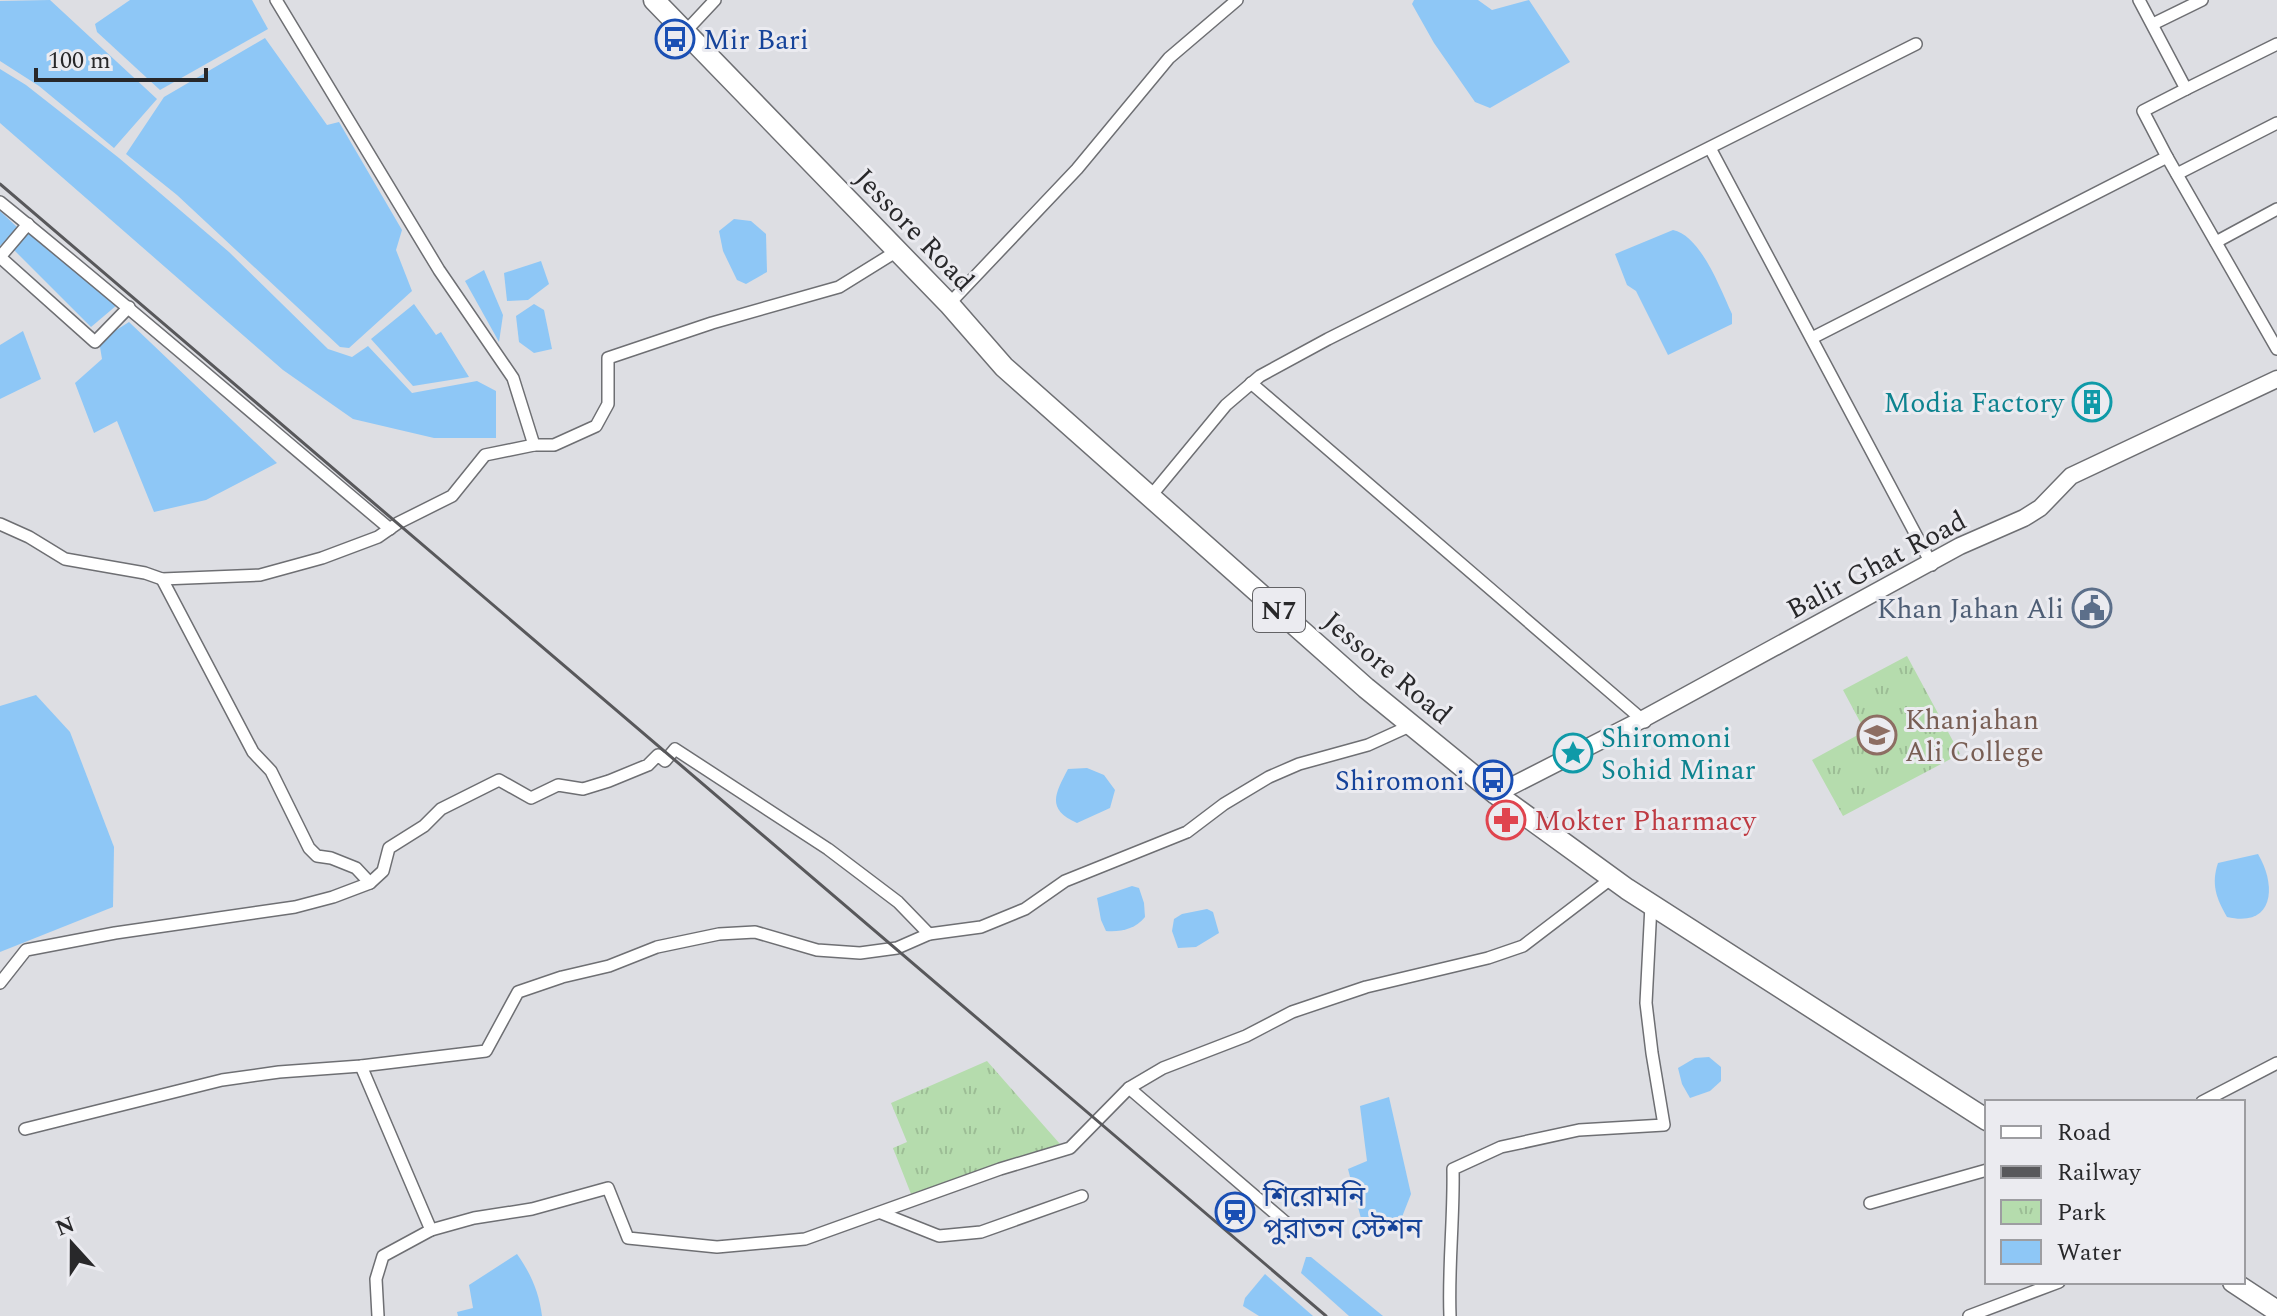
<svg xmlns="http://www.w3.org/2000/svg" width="2277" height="1316" viewBox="0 0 2277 1316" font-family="Spectral,'Noto Sans Bengali',serif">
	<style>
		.park { fill: url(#park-tufts) }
		.water { fill: #8ec7f6 }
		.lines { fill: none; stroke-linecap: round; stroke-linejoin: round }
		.street-casing { stroke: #6e6f73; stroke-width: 14 }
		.secondary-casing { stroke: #6e6f73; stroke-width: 19 }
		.highway-casing { stroke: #6e6f73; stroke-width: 23 }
		.street { stroke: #fff; stroke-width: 11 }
		.secondary { stroke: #fff; stroke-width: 16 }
		.highway { stroke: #fff; stroke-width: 20 }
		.rail { stroke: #58585b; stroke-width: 3 }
		.labels { text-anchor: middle; stroke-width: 6; stroke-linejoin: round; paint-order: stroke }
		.shield { fill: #ebebf0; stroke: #626265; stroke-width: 2 }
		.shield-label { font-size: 26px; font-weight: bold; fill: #28282a }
		.transit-label { font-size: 28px; fill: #164399; stroke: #ebebf0; text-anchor: start }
		.street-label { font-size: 28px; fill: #28282a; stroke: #ebebf0 }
		.culture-label { font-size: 28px; fill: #0d838f; stroke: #ebebf0; text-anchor: end }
		.service-label { font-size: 28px; fill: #4e5e75; stroke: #ebebf0; text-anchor: end }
		.education-label { font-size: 28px; fill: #785e54; stroke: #ebebf0; text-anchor: start }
		.health-label { font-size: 28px; fill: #be3a42; stroke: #ebebf0; text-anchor: start }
	</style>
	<defs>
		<pattern id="park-tufts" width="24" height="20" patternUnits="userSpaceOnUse" patternTransform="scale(2)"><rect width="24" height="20" fill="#b5dcad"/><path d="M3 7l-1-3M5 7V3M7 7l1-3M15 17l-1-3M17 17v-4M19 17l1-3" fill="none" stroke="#9cbd95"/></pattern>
	</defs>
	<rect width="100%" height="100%" fill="#dddee3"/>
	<g class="park">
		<path d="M1907,656l53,98 -117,62 -31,-56 53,-29 -22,-41z"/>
		<path d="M987,1061l73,83 -149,50 -18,-46 14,-6 -16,-39z"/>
	</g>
	<g class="water">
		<path d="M50,0l107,99 -43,49 -75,-62 -39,-25v-60z"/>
		<path d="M130,0h122l16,29 -108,61 -63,-58 -2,-8z"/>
		<path d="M1414,0h64l14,10 37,-10 41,62 -80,46 -15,-6 -41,-59 -22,-39z"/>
		<path d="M265,38l62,87 12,-3 63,108 -6,20 16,41 -63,57 -9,-1 -163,-152 -51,-41 38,-57z"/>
		<path d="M0,69l26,16 93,73 110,94 99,97 24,8 16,-11 44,47 65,-12 19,10v47h-62l-81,-19 -70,-49 -283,-247z"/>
		<path d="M0,211l18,17 -18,18z"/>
		<path d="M734,219l17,2 15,13 1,38 -21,12 -9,-4 -14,-29 -4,-20z"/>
		<path d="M31,230l86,75 -26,22 -79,-79z"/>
		<path d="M1673,230c28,6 47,58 59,84v10l-64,31 -32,-64 -9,-6 -12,-31z"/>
		<path d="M541,261l8,23 -21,16 -21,1 -3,-28z"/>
		<path d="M484,270l19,45 -4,27 -34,-61z"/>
		<path d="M414,304l22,31 5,-3 28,45 -56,9 -42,-47z"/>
		<path d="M534,304l10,6 8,39 -18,4 -15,-11 -3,-26z"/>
		<path d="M129,322l148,141 -71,37 -52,12 -37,-91 -23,12 -19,-50 27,-24 -3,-18z"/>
		<path d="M23,331l18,48 -41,20v-54z"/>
		<path d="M36,695l34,37 44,115 -1,60 -113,45v-246z"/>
		<path d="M1087,768l17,7 11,15 -5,18 -33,15c-31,-14 -22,-29 -9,-54z"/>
		<path d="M2258,854c19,32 16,74 -31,63 -11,-19 -16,-33 -9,-54z"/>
		<path d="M1132,886l7,2 5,15 1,14c-10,12 -23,15 -39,14l-5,-11 -4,-22z"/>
		<path d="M1207,909l6,3 6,21 -23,14 -18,1 -6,-17 2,-12 8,-5z"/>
		<path d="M1709,1057l12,10v14l-11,10 -20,7 -8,-14 -4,-16 17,-10z"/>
		<path d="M1389,1097l22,97 -11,28 -12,11 -25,-7 -15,-57 19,-8 -7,-55z"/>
		<path d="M517,1254c14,20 22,38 25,62h-84l-1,-4 16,-4 -4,-23z"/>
		<path d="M1306,1257h5l72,59h-34l-48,-43z"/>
		<path d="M1265,1274l48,42h-54l-16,-10 2,-8z"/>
	</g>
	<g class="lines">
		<g class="street-casing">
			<g id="street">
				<path d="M276,0l163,270 74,108 21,67"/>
				<path d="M2153,24l49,-24"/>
				<path d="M685,32l30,-32"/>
				<path d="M2186,89l91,-45"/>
				<path d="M1710,148l222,417"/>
				<path d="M2167,157l110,192"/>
				<path d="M2177,174l100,-51"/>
				<path d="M0,202c132,107 260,218 390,327"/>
				<path d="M28,224l-28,33 95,85 34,-35"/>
				<path d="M2216,242l61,-33"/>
				<path d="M949,304l128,-135 92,-111 68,-58"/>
				<path d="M1812,338l355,-181 -24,-46 43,-22 -47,-89"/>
				<path d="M1251,383l394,339"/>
				<path d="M1150,497l76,-92 34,-29 68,-37 588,-295"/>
				<path d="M0,524l29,13 36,22 80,14 17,6 98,-4 62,-17 56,-21 20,-14 54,-27 33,-41 49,-10h20l42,-19 12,-22v-46l104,-35 127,-36 58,-36"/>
				<path d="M162,579l91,173 18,19 38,77 8,8 14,2 25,10 14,15"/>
				<path d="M0,983l26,-33 89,-17 180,-26 38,-10 37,-14 13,-12 6,-23 35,-22 17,-17 58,-29 32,18 27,-13 25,4 26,-8 39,-16 10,-10 7,6 10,-12 153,100 70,53 31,32"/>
				<path d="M361,1066l70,164 43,-12 58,-9 76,-21 20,50 89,9 88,-8 195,-70 70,-21 59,-60 34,-20 83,-32 46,-24 74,-25 122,-29 35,-12 89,-68"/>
				<path d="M1129,1088l162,139"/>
				<path d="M2202,1102l75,-39"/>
				<path d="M25,1129l197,-49 57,-8 82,-6 125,-15 32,-59 44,-15 47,-11 48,-19 62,-13 36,-2 62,18 43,3 37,-5 32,-14 52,-7 44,-18 40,-28 122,-49 37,-28 45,-27 30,-13 69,-19 44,-20"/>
				<path d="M1870,1203l117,-33"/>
				<path d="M881,1213l58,23 42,-4 101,-36"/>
				<path d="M378,1316l-2,-37 7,-23 48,-26"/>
				<path d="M1450,1316c-2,-49 4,-98 3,-147l48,-22 78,-17 85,-5 -12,-72 -6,-50 5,-98"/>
				<path d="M1969,1316l90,-34"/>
			</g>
		</g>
		<g class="secondary-casing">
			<path id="secondary" d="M1496,794l147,-75 317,-173 64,-28 16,-10 31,-32 206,-97"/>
		</g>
		<g class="highway-casing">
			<g id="highway">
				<path d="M654,0l295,304 55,63 362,321 130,106 131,95 360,231"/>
				<path d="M2233,1282l44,29"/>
			</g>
		</g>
		<use href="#street" class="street"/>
		<use href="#secondary" class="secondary"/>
		<use href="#highway" class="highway"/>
		<path class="rail" d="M0,184l1326,1132"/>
	</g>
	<defs>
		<g id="bus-ring" transform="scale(2)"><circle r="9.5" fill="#ebebf0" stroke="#1a4fb4" stroke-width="1.5"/><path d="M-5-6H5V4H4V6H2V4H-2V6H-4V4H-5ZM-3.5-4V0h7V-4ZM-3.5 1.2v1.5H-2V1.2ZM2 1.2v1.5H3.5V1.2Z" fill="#1a4fb4"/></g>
		<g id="building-ring" transform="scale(2)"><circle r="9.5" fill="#ebebf0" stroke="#0f9aa8" stroke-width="1.5"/><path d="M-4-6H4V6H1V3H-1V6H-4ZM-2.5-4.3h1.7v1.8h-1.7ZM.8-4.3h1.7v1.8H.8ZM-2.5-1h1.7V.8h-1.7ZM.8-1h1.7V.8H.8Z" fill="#0f9aa8"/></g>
		<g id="civic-ring" transform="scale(2)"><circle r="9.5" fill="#ebebf0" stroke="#5c6f8a" stroke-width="1.5"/><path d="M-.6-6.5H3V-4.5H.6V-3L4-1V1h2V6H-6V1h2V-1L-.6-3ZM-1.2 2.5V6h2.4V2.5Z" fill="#5c6f8a"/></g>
		<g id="university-ring" transform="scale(2)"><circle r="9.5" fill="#ebebf0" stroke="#8d6e63" stroke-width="1.5"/><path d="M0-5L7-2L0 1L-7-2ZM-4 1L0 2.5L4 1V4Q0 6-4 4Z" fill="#8d6e63"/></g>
		<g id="sight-ring" transform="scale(2)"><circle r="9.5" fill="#ebebf0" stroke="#0f9aa8" stroke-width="1.5"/><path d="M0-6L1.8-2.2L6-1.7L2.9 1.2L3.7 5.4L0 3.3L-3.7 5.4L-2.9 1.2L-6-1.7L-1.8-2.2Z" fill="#0f9aa8"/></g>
		<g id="pharmacy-ring" transform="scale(2)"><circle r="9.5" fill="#ebebf0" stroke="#e0444e" stroke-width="1.5"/><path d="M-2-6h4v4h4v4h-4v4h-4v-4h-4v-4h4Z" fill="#e0444e"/></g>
		<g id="station-ring" transform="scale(2)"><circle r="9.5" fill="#ebebf0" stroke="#1a4fb4" stroke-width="1.5"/><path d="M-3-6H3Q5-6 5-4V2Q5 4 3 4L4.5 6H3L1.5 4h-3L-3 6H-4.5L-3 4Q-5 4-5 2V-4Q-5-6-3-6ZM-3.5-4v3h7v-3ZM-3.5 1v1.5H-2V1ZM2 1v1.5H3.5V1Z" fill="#1a4fb4"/></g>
	</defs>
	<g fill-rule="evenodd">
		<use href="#bus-ring" x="675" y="39"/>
		<use href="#building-ring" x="2092" y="402"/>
		<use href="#civic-ring" x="2092" y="608"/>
		<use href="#university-ring" x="1877" y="735"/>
		<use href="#sight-ring" x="1573" y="753"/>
		<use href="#bus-ring" x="1493" y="780"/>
		<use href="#pharmacy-ring" x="1506" y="820"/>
		<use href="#station-ring" x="1235" y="1212"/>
	</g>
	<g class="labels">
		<rect class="shield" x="1253" y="588" width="52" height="44" rx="6"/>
		<g class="shield-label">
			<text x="1279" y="619">N7</text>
		</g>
		<g class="transit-label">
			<text x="703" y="49">Mir Bari</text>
			<text x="1465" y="790" text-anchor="end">Shiromoni</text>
			<text x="1263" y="1206">শিরোমনি<tspan x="1263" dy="32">পুরাতন স্টেশন</tspan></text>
		</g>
		<g class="street-label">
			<text transform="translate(915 229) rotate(46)" y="10">Jessore Road</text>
			<text transform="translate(1876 564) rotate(-28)" y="10">Balir Ghat Road</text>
			<text transform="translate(1388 667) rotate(40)" y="10">Jessore Road</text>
		</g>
		<g class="culture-label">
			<text x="2064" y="412">Modia Factory</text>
			<text x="1601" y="747" text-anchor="start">Shiromoni<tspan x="1601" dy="32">Sohid Minar</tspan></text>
		</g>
		<g class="service-label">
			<text x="2064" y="618">Khan Jahan Ali</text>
		</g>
		<g class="education-label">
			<text x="1905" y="729">Khanjahan<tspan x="1905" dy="32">Ali College</tspan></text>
		</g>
		<g class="health-label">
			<text x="1534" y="830">Mokter Pharmacy</text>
		</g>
	</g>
	<rect x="1985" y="1100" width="260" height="184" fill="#ebebf0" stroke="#9d9da1" stroke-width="2"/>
	<rect x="2001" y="1126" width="40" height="12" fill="#ffffff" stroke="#9d9da1" stroke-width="2"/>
	<text x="2057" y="1140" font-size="24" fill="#28282a">Road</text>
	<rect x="2001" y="1166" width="40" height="12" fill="#58585b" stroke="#9d9da1" stroke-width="2"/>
	<text x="2057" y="1180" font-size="24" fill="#28282a">Railway</text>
	<rect x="2001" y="1200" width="40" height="24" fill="url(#park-tufts)" stroke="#9d9da1" stroke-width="2"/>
	<text x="2057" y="1220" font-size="24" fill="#28282a">Park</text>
	<rect x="2001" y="1240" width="40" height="24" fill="#8ec7f6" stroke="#9d9da1" stroke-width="2"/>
	<text x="2057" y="1260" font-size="24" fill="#28282a">Water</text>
	<g transform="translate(72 1244) rotate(339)" stroke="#ebebf0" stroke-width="6" paint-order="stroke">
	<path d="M0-6L14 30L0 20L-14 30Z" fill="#28282a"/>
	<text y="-12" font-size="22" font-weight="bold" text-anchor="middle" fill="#28282a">N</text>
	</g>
	<path d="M36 68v12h170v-12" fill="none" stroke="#28282a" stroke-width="4"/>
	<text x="48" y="68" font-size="24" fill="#28282a" stroke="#ebebf0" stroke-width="6" paint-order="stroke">100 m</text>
</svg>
